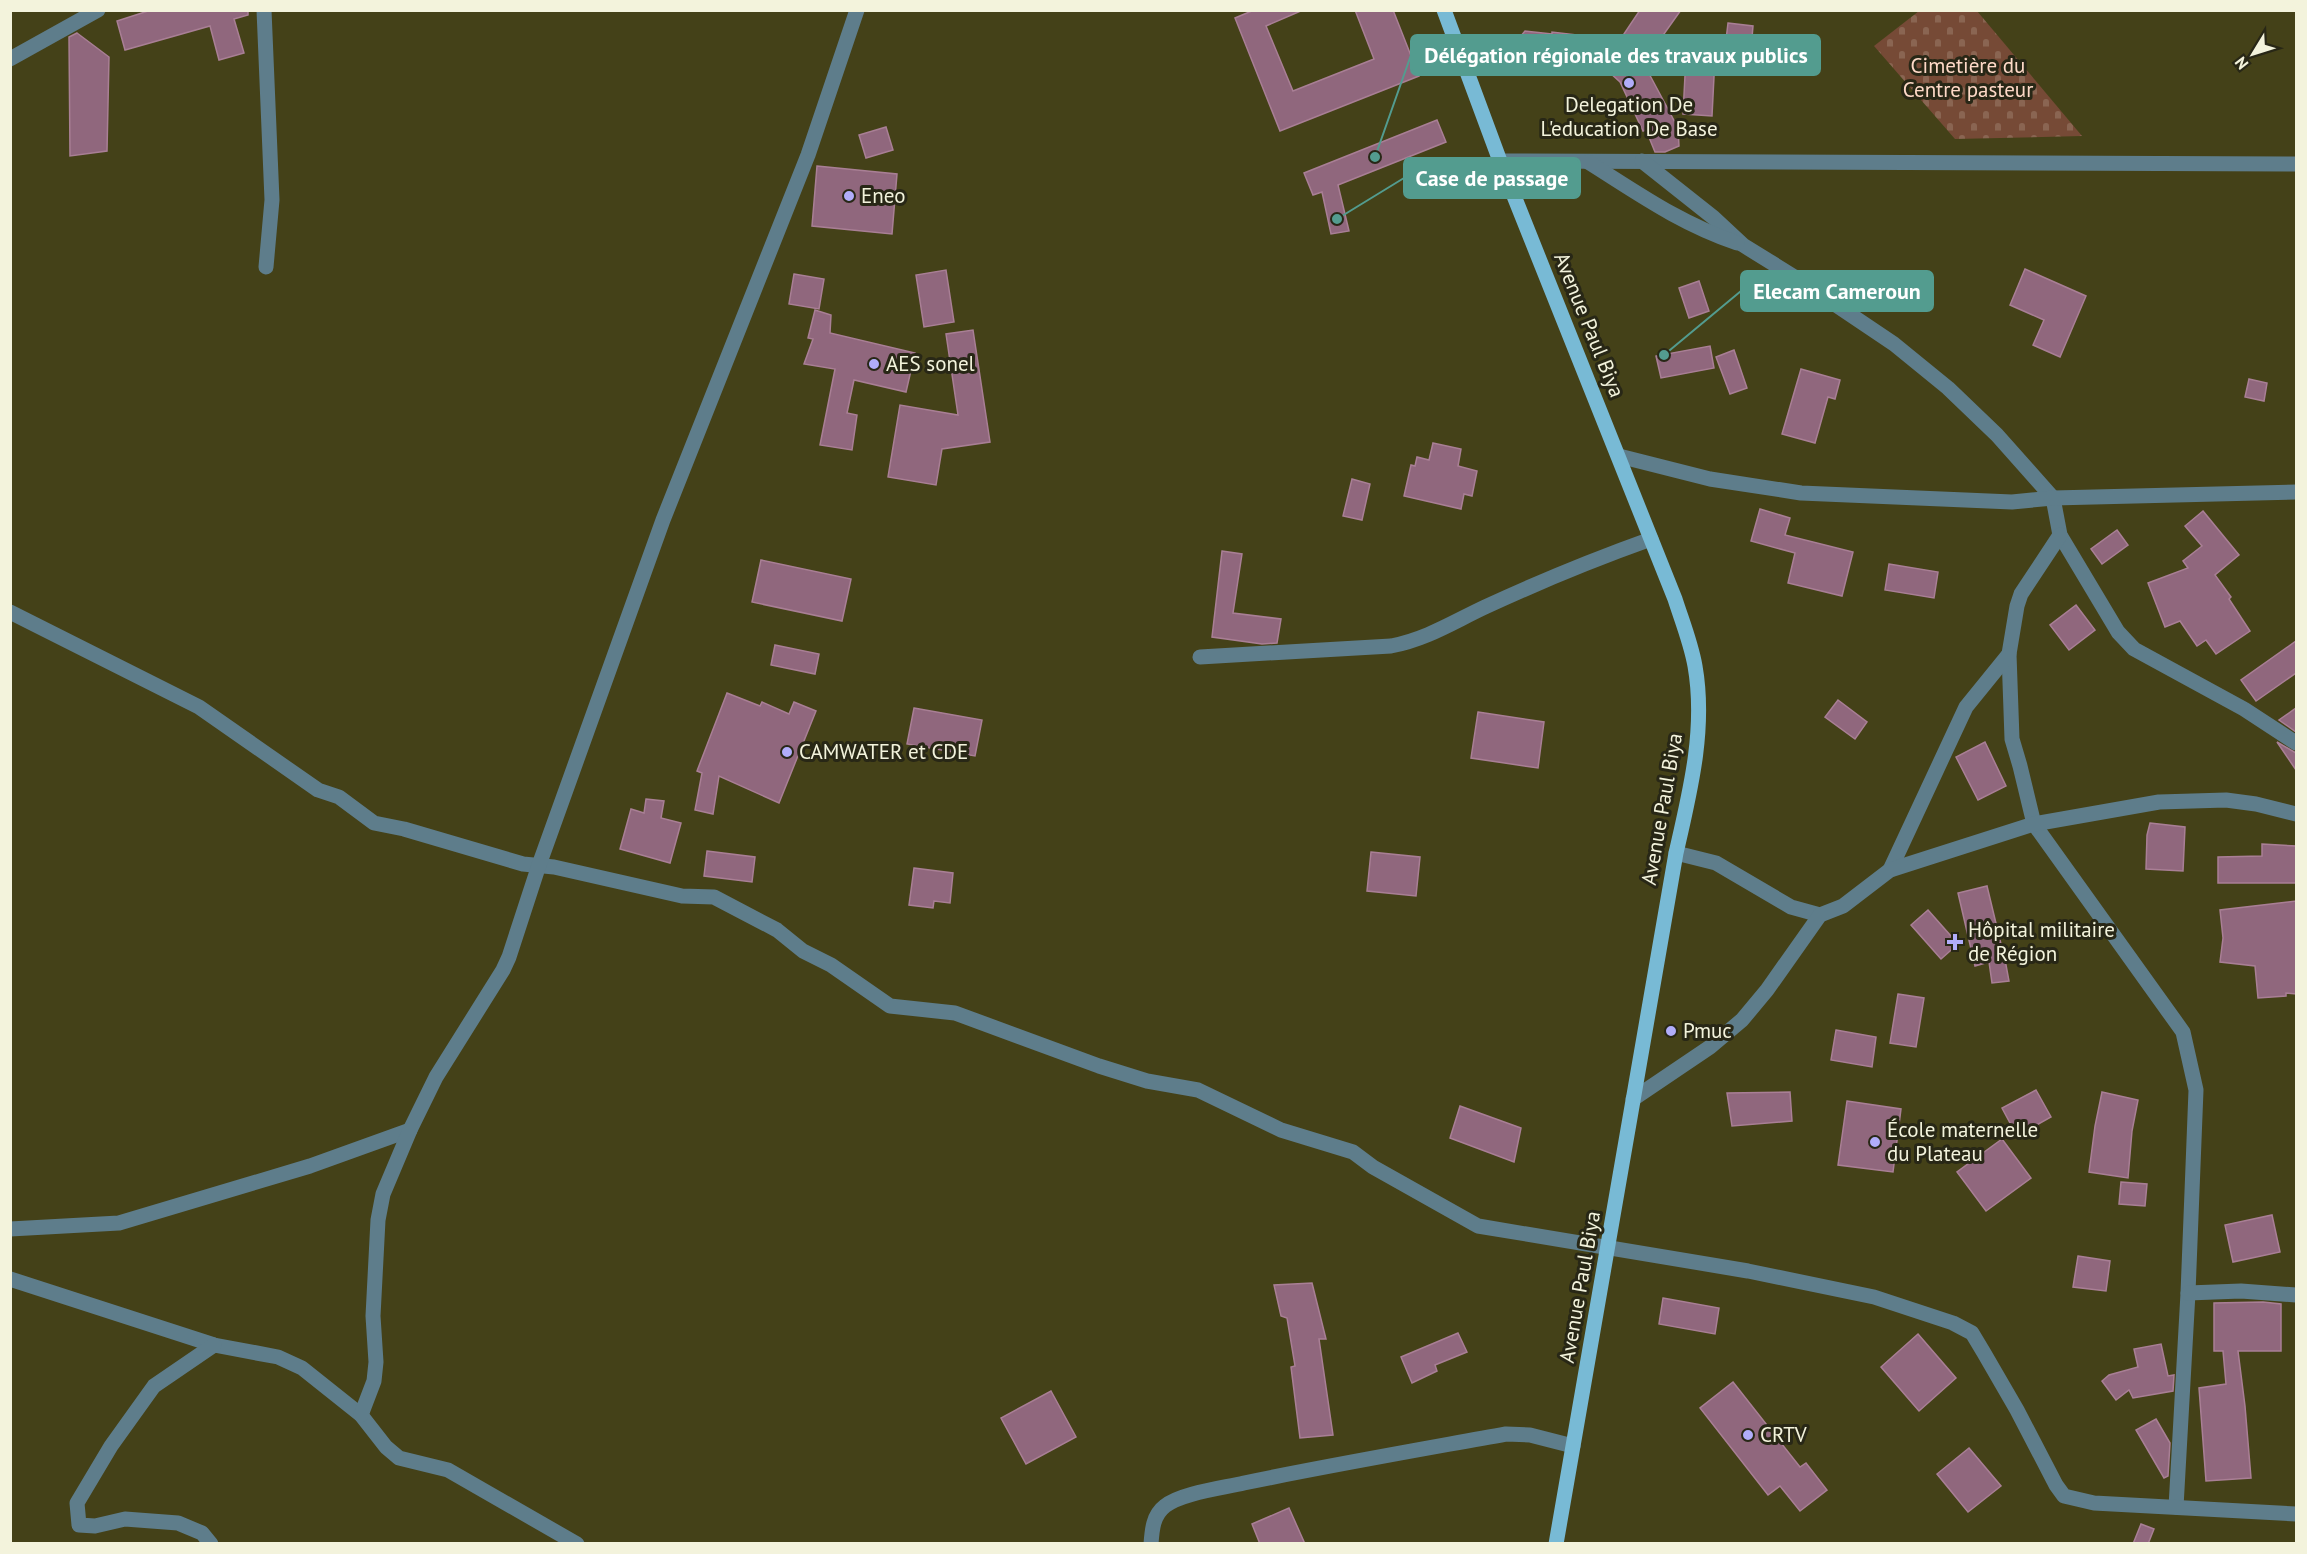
<svg xmlns="http://www.w3.org/2000/svg" width="2307" height="1554" viewBox="0 0 2307 1554" font-family="'PT Sans',sans-serif">
	<style>
		.cemetery { fill: url(#cemetery-stones) }
		.building { fill: #90677d; stroke: #a97f95; stroke-width: 1.5 }
		.lines { fill: none; stroke-linecap: round; stroke-linejoin: round }
		.minor { stroke: #5e7d8b; stroke-width: 15 }
		.major { stroke: #78bad5; stroke-width: 15 }
		.poi-dot { fill: #b1adfa; stroke: #282716; stroke-width: 2 }
		.labels { text-anchor: middle; stroke-width: 6; stroke-linejoin: round; paint-order: stroke }
		.park-label { font-size: 21px; fill: #fed9c7; stroke: #282716 }
		.poi-label { font-size: 21px; fill: #f3f3dc; stroke: #282716; text-anchor: start }
		.street-label { font-size: 21px; fill: #f3f3dc; stroke: #282716 }
		.leader { fill: none; stroke: #539c8f; stroke-width: 2 }
		.callout-dot { fill: #539c8f; stroke: #282716; stroke-width: 2 }
		.callout { fill: #539c8f; stroke: #539c8f; stroke-width: 2 }
		.callout-label { font-size: 22px; text-anchor: middle; font-weight: bold; fill: #fff }
	</style>
	<defs>
		<pattern id="cemetery-stones" width="16" height="16" patternUnits="userSpaceOnUse" patternTransform="scale(1.5)"><rect width="16" height="16" fill="#764a36"/><path d="M2 7V4a2 2 0 0 1 4 0v3zM10 15v-3a2 2 0 0 1 4 0v3z" fill="#8a6552"/></pattern>
	</defs>
	<rect width="100%" height="100%" fill="#444118"/>
	<path class="cemetery" d="M1919,11h58l105,125 -127,3 -81,-93z"/>
	<g class="building">
		<path d="M151,10h97v5l-14,4 10,34 -25,7 -9,-34 -85,24 -8,-29z"/>
		<path d="M1254,10h49l-37,16 27,65 81,-32 -19,-49h38l26,66 -139,55 -45,-113z"/>
		<path d="M1640,10h41l-32,45 -3,13 32,60 1,18 -14,6h-10l-9,-22 -3,1 -23,-49 -11,-10 -62,-6v-3l-23,-3 -7,-4 3,-19 5,-6 27,3v-2l68,8z"/>
		<path d="M1728,23l25,3 -3,35 -35,-4 -3,59 -29,-2 4,-77 39,3z"/>
		<path d="M77,33l32,24 -2,94 -37,5 -1,-119z"/>
		<path d="M1437,120l9,22 -108,43 11,46 -18,3 -9,-42 -9,3 -9,-22z"/>
		<path d="M886,127l7,23 -27,8 -7,-23z"/>
		<path d="M817,166l80,8 -5,60 -80,-8z"/>
		<path d="M2025,269l61,27 -26,61 -27,-12 11,-25 -34,-15z"/>
		<path d="M946,270l8,52 -30,5 -8,-52z"/>
		<path d="M794,274l30,5 -5,30 -30,-5z"/>
		<path d="M1699,281l10,30 -20,7 -10,-30z"/>
		<path d="M815,310l16,5 -1,18 85,20 -9,39 -52,-12 -7,33 10,2 -5,35 -32,-5 15,-76 -31,-5 9,-25 -5,-1z"/>
		<path d="M973,330l17,112 -48,7 -6,36 -48,-8 12,-72 58,10 -12,-81z"/>
		<path d="M1710,346l4,22 -53,10 -5,-22z"/>
		<path d="M1734,350l13,38 -17,6 -14,-37z"/>
		<path d="M1801,369l39,11 -5,19 -7,-2 -13,46 -33,-9z"/>
		<path d="M2249,379l18,4 -3,18 -19,-4z"/>
		<path d="M1433,443l28,6 -3,17 19,5 -5,25 -8,-2 -3,15 -57,-13 7,-31 4,1 2,-9 12,3z"/>
		<path d="M1352,479l18,5 -8,36 -19,-4z"/>
		<path d="M1760,509l30,9 -5,17 68,17 -11,44 -54,-13 7,-30 -44,-12z"/>
		<path d="M2203,511l36,44 -24,20 16,22 -2,2 21,32 -34,23 -10,-14 -9,6 -17,-25 -15,6 -17,-44 40,-15 -5,-7 19,-15 -17,-20z"/>
		<path d="M2117,530l11,15 -26,19 -11,-15z"/>
		<path d="M1222,551l20,3 -9,59 48,6 -4,24 -15,1 -50,-7z"/>
		<path d="M761,560l90,19 -9,42 -90,-19z"/>
		<path d="M1889,564l49,8 -4,26 -49,-8z"/>
		<path d="M2076,605l19,25 -26,20 -19,-25z"/>
		<path d="M2296,641v32l-40,28 -15,-21z"/>
		<path d="M775,645l44,9 -4,20 -44,-9z"/>
		<path d="M727,693l33,13 2,-4 27,12 5,-12 22,9 -37,92 -60,-27 -6,38 -18,-4 7,-37 -5,-2z"/>
		<path d="M1838,700l29,22 -12,17 -30,-22z"/>
		<path d="M914,708l68,12 -7,36 -68,-12z"/>
		<path d="M2296,708v24l-17,-12z"/>
		<path d="M1478,712l66,10 -6,46 -67,-10z"/>
		<path d="M1985,742l21,44 -28,14 -22,-43z"/>
		<path d="M2277,742l19,11v17z"/>
		<path d="M646,799l18,2 -3,17 20,5 -11,40 -50,-14 11,-40 13,4z"/>
		<path d="M2150,823l35,4 -2,44 -37,-2 1,-34z"/>
		<path d="M2262,844l34,2v37h-78v-26l44,-1z"/>
		<path d="M707,851l48,6 -3,25 -48,-6z"/>
		<path d="M1371,852l49,5 -4,39 -49,-5z"/>
		<path d="M914,868l39,5 -3,30 -16,-2 -1,7 -24,-3z"/>
		<path d="M1987,886l19,79 3,16 -17,2 -3,-21 -14,4 -17,-73z"/>
		<path d="M2296,901v93l-10,-1v3l-28,2 -3,-32 -35,-4 3,-24 -3,-28z"/>
		<path d="M1928,910l30,34 -17,15 -30,-34z"/>
		<path d="M1898,994l26,4 -8,49 -26,-4z"/>
		<path d="M1836,1030l40,7 -4,30 -41,-7z"/>
		<path d="M2036,1090l15,27 -34,19 -15,-28z"/>
		<path d="M1790,1092l2,29 -60,5 -5,-33z"/>
		<path d="M2102,1092l36,8 -6,31 -4,47 -39,-6 6,-46z"/>
		<path d="M1847,1101l54,8 -8,63 -55,-7z"/>
		<path d="M1460,1106l61,22 -7,34 -64,-24z"/>
		<path d="M2002,1139l29,39 -45,33 -29,-39z"/>
		<path d="M2121,1182l26,2 -2,22 -26,-2z"/>
		<path d="M2272,1215l8,37 -47,10 -8,-37z"/>
		<path d="M2078,1256l32,5 -4,30 -33,-4z"/>
		<path d="M1312,1283l14,56h-7l14,96 -33,3 -9,-71 4,-1 -8,-48 -6,-2 -7,-31z"/>
		<path d="M1663,1298l56,10 -4,26 -56,-10z"/>
		<path d="M2263,1302l18,2v47h-43l7,55 6,72 -45,3 -7,-93 27,-4 -3,-33h-9v-48z"/>
		<path d="M1458,1333l9,19 -32,13 2,6 -25,12 -11,-26z"/>
		<path d="M1918,1334l38,44 -37,33 -38,-44z"/>
		<path d="M2161,1344l7,32 6,-1 -1,16 -40,7 -4,-8 -13,10 -14,-19 7,-6 29,-8 -4,-18z"/>
		<path d="M1733,1382l67,85 6,-4 21,27 -27,21 -20,-25 -12,9 -68,-87z"/>
		<path d="M1051,1391l25,46 -50,27 -25,-46z"/>
		<path d="M2156,1419l14,24 -2,33 -4,2 -28,-48z"/>
		<path d="M1969,1448l32,38 -33,26 -31,-38z"/>
		<path d="M1289,1508l16,36h-45l-8,-20z"/>
		<path d="M2141,1524l13,5 -6,15h-15z"/>
	</g>
	<g class="lines">
		<g class="minor">
			<path d="M264,10l8,190 -6,67"/>
			<path d="M10,59l88,-49"/>
			<path d="M1500,161l796,3"/>
			<path d="M1642,161l72,57 29,27 50,31 101,68 54,44 49,47 56,63 7,37 58,97 16,17 110,60 52,34"/>
			<path d="M1588,162c51,32 91,61 149,81"/>
			<path d="M1619,456l91,23 91,14 211,9 41,-4 243,-6"/>
			<path d="M2060,535l-39,59 -4,12 -8,48 3,85 8,27 14,58 149,208 13,58 -8,203 -12,214"/>
			<path d="M10,612l189,95 119,83 21,7 35,26 30,6 119,35 31,3 128,29 32,1 63,33 26,21 28,14 59,41 65,7 144,53 48,15 51,9 83,40 72,22 20,15 105,59 270,45 126,26 79,26 19,10 12,20 33,57 39,75 8,11 30,7 202,11"/>
			<path d="M1200,657l191,-11c36,-7 62,-24 94,-39 54,-25 110,-48 166,-68"/>
			<path d="M1676,853l40,10 75,44 29,8"/>
			<path d="M1890,870l76,-163 43,-53"/>
			<path d="M1633,1099l77,-52 32,-27 25,-30 53,-75 23,-9 47,-36 144,-46 125,-22 67,-2 30,4 40,10"/>
			<path d="M10,1229l109,-6 191,-57 100,-36"/>
			<path d="M10,1279l204,66 64,12 24,11 59,47 25,32 13,11 49,12 129,74"/>
			<path d="M2188,1293l53,-2 55,4"/>
			<path d="M361,1415l13,-34 2,-19 -3,-46 5,-96 5,-26 27,-64 26,-53 67,-107 6,-13 30,-92 124,-345 145,-365 49,-145"/>
			<path d="M211,1544l-9,-11 -24,-10 -53,-4 -30,7 -16,-1 -2,-22 34,-57 43,-60 60,-41"/>
			<path d="M1151,1544c1,-14 2,-29 14,-38 16,-13 58,-18 79,-23 87,-18 174,-33 262,-49l24,1 43,11"/>
		</g>
		<path class="major" d="M1444,10l56,151 175,438c7,22 16,44 20,67 11,63 -5,126 -19,187l-120,691"/>
	</g>
	<g class="poi-dot">
		<circle cx="1629" cy="83" r="6"/>
		<circle cx="849" cy="196" r="6"/>
		<circle cx="874" cy="364" r="6"/>
		<circle cx="787" cy="752" r="6"/>
		<path d="M1952 933h6v6h6v6h-6v6h-6v-6h-6v-6h6z"/>
		<circle cx="1671" cy="1031" r="6"/>
		<circle cx="1875" cy="1142" r="6"/>
		<circle cx="1748" cy="1435" r="6"/>
	</g>
	<g class="labels">
		<g class="park-label">
			<text x="1968" y="73">Cimetière du<tspan x="1968" dy="24">Centre pasteur</tspan></text>
		</g>
		<g class="poi-label">
			<text x="1629" y="112" text-anchor="middle">Delegation De<tspan x="1629" dy="24">L'education De Base</tspan></text>
			<text x="861" y="203">Eneo</text>
			<text x="886" y="371">AES sonel</text>
			<text x="799" y="759">CAMWATER et CDE</text>
			<text x="1968" y="937">Hôpital militaire<tspan x="1968" dy="24">de Région</tspan></text>
			<text x="1683" y="1038">Pmuc</text>
			<text x="1887" y="1137">École maternelle<tspan x="1887" dy="24">du Plateau</tspan></text>
			<text x="1760" y="1442">CRTV</text>
		</g>
		<g class="street-label">
			<text transform="translate(1589 325) rotate(68)" y="7">Avenue Paul Biya</text>
			<text transform="translate(1662 809) rotate(-80)" y="7">Avenue Paul Biya</text>
			<text transform="translate(1580 1287) rotate(-80)" y="7">Avenue Paul Biya</text>
		</g>
	</g>
	<path class="leader" d="M1375 157L1411 55M1337 219L1404 178M1664 355L1741 291"/>
	<g class="callout-dot">
		<circle cx="1375" cy="157" r="6"/>
		<circle cx="1337" cy="219" r="6"/>
		<circle cx="1664" cy="355" r="6"/>
	</g>
	<g class="callout">
		<rect x="1411" y="35" width="409" height="40" rx="6"/>
		<rect x="1404" y="158" width="176" height="40" rx="6"/>
		<rect x="1741" y="271" width="192" height="40" rx="6"/>
	</g>
	<g class="callout-label">
		<text x="1616" y="63">Délégation régionale des travaux publics</text>
		<text x="1492" y="186">Case de passage</text>
		<text x="1837" y="299">Elecam Cameroun</text>
	</g>
	<rect width="2307" height="1554" fill="none" stroke="#f3f3dc" stroke-width="24"/>
	<g transform="translate(2253 54) rotate(232)" stroke="#282716" stroke-width="4.5" paint-order="stroke">
	<path d="M0-4.5L10 22L0 15L-10 22Z" fill="#f3f3dc"/>
	<text y="-9" font-size="16" font-weight="bold" text-anchor="middle" fill="#f3f3dc">N</text>
	</g>
</svg>
